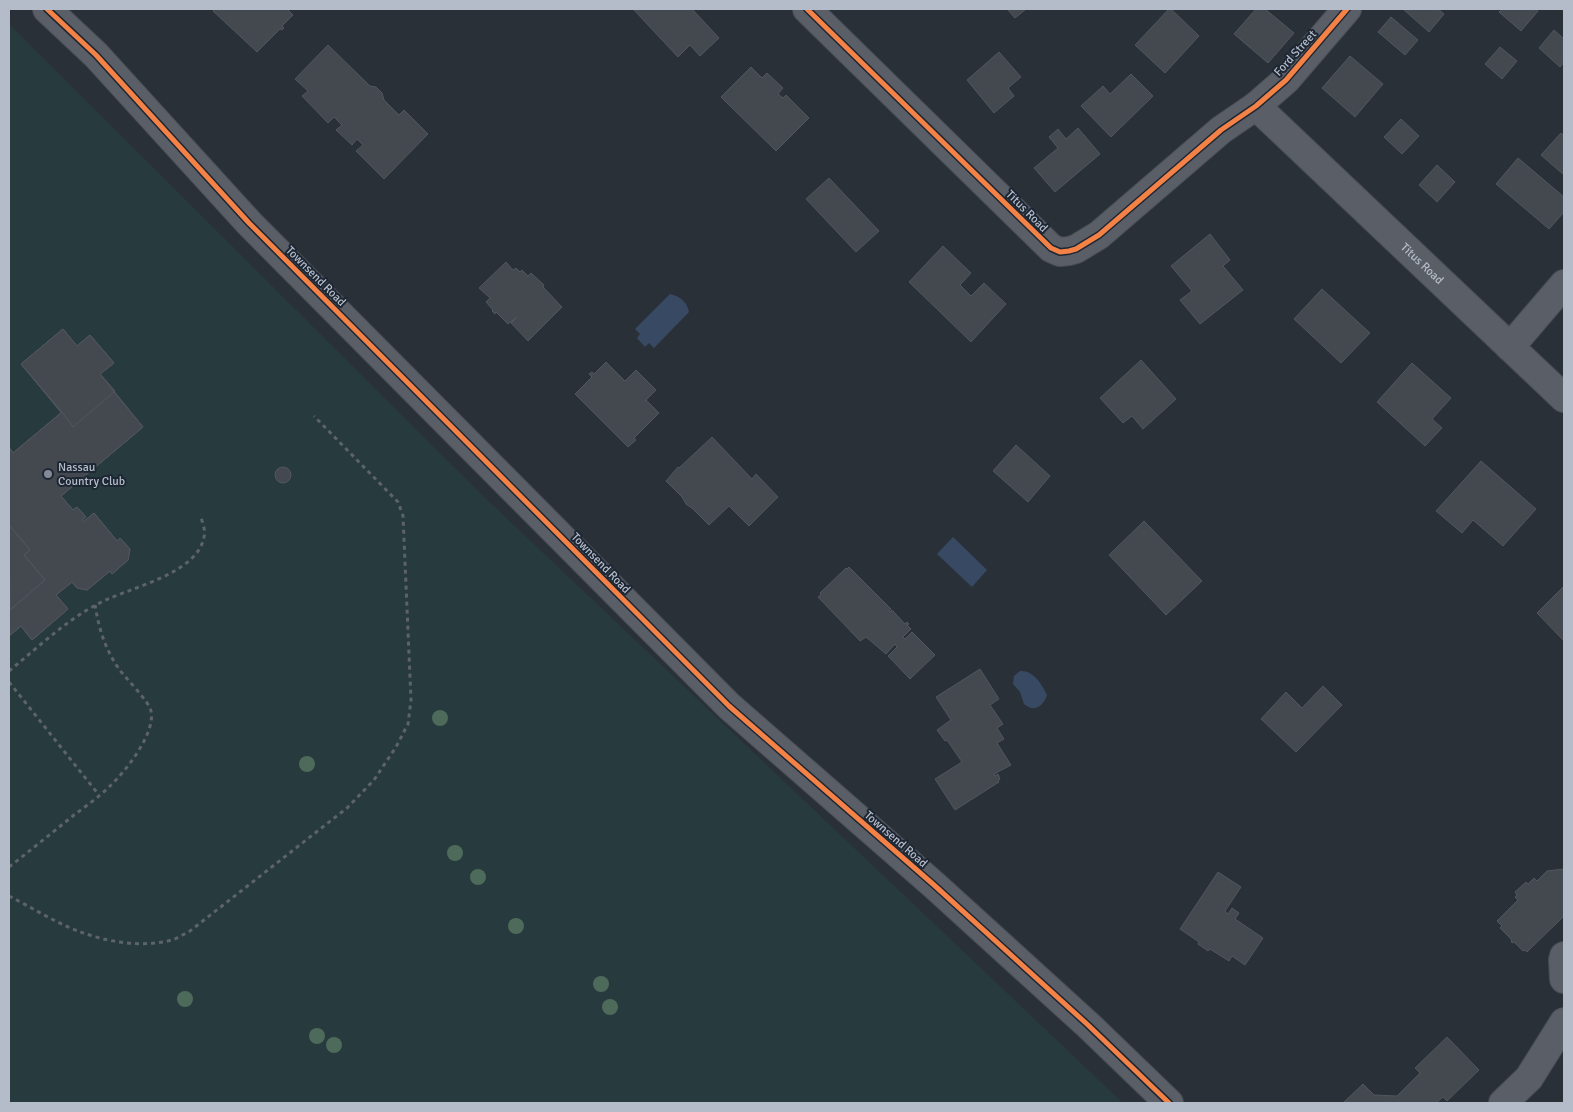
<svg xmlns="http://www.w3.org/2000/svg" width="1573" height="1112" viewBox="0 0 1573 1112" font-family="Signika,sans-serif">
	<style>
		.green { fill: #273a3e }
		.water { fill: #384963 }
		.building { fill: #444950; stroke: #52575f }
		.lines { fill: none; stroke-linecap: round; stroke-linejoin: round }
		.minor-casing { stroke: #484c53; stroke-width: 30 }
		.path { stroke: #5d636a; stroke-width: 3; stroke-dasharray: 4 4; stroke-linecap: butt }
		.minor { stroke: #5a5e66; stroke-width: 28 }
		.cycleway-casing { stroke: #1d2633; stroke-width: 8 }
		.cycleway { stroke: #f48246; stroke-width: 5 }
		.tree { fill: #4e6a5a }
		.poi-dot { fill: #848b96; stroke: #1d2633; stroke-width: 2 }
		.labels { text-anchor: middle; stroke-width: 4; stroke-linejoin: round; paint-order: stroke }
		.street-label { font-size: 12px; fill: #b4bcc9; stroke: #1d2633 }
		.poi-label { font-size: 12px; fill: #b4bcc9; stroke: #1d2633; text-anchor: start }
	</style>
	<rect width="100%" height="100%" fill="#2a3038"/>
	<path class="green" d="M9,24l469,467 645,612h-1114z"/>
	<g class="water">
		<path d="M670,294c10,2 17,8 19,18l-35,36 -5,-5 -4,4 -8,-9 3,-4 -5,-5z"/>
		<path d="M953,537l34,33 -15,17 -35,-33z"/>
		<path d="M1020,671c13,-1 22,13 27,24 -4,11 -12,18 -23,9l-4,-12 -7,-8 1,-8z"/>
	</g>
	<g class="building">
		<path d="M215,9h72l6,6 -11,11 2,2 -2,2 -2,-1 -23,23 -44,-41z"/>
		<path d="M635,9h57l27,29 -19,18 -10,-11 -12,12 -44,-47z"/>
		<path d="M1007,9h19l-11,9z"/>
		<path d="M1169,9h2l28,27 -34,37 -30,-28z"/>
		<path d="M1256,9h9l29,24 -26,30 -34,-29z"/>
		<path d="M1403,9h35l6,5 -15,18z"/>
		<path d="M1502,9h34l2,2 -17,20 -22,-19z"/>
		<path d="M1391,17l27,23 -13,15 -27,-23z"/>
		<path d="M1554,30l10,9v23l-4,5 -21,-19z"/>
		<path d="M328,45l42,41 6,1 6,6 2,7 15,15 5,-5 24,24 -44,45 -28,-28 7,-6 -6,-6 -5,6 -16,-15 6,-5 -8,-8 -6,6 -26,-27 6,-5 -13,-12z"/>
		<path d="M1500,47l17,14 -15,18 -17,-15z"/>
		<path d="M999,52l22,25 -13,11 6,8 -20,17 -27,-33z"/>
		<path d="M1350,56l33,28 -28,33 -33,-29z"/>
		<path d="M751,67l11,11 5,-5 16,15 -5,6 5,4 3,-3 23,23 -33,33 -55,-54z"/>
		<path d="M1131,74l22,22 -42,41 -30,-31 22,-20 7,8z"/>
		<path d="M1401,119l18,17 -17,18 -18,-17z"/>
		<path d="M1078,128l22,26 -45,38 -21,-24 24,-20 -9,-11 9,-8 8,10z"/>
		<path d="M1561,133l3,3v39l-23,-20z"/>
		<path d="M1518,158l46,39v15l-15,17 -53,-45z"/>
		<path d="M1437,165l18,17 -18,20 -18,-17z"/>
		<path d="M829,178l50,53 -23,21 -50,-53z"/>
		<path d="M1210,234l20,26 -7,6 20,24 -43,34 -20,-24 12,-9 -21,-25z"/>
		<path d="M943,246l28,27 -11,12 11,11 13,-13 22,21 -35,38 -62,-60z"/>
		<path d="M506,262l7,8 3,-2 4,4 2,-2 6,6 3,-3 13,12 -1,2 19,20 -34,34 -17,-18 6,-6 -9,7 -12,-12 -1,2 -3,-3 1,-1 -7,-8 4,-4 -11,-10z"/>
		<path d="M1322,289l48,44 -29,30 -47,-44z"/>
		<path d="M63,329l14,17 13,-11 24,28 -14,11 15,17 -42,36 -52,-63z"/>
		<path d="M63,329l14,17 13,-11 24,28 -14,11 43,53 -82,69 12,14 4,-3 9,10 -4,3 1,2 11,-9 23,28 3,-3 10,11 -2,11 -16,14 -2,-3 -23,19 -10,-2 -5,-6 -16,13 12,14 -36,31 -11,-14 -12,10v-189l4,6 49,-41 -41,-48z"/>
		<path d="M1141,360l35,39 -33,30 -11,-13 -9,7 -23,-25z"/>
		<path d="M606,362l19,19 11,-11 20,20 -11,11 1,-1 13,13 -25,25 2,2 -8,7 -53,-53 17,-17 -3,-3 3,-2 2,2z"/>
		<path d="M1412,363l39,35 -19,21 10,9 -17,18 -48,-44z"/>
		<path d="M114,392l29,35 -82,69 12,14 4,-3 9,10 -4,3 1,2 11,-9 23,28 3,-3 10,11 -2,11 -16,14 -2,-3 -23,19 -10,-2 -5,-6 -16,13 12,14 -36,31 -11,-14 -12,10v-27l1,1 35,-30 -21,-25 6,-5 -21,-25v-78l4,6 49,-41 11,15z"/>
		<path d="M712,437l40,42 4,-5 22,23 -29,29 -20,-20 -20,19 -16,-16 -7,-5 -4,-7 -16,-16 12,-14 1,1z"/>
		<path d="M1016,445l34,31 -22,26 -35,-31z"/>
		<path d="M1481,461l55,48 -33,37 -30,-26 -11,13 -26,-22z"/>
		<circle cx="283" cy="475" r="8"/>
		<path d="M1144,521l58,60 -36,34 -57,-60z"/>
		<path d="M9,525l21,25 -6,5 21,25 -35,30z"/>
		<path d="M849,567l42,42 -2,2 2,1 1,-2 13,14 2,-2 2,2 -2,1 4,4 -8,8 2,2 7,-7 23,23 -25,24 -22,-23 9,-9 -2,-3 -9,10 -20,-17 -6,4 -42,-44 3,-2 -1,-2 26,-25 1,1z"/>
		<path d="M1564,586v55l-27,-28z"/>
		<path d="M980,669l19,30 -9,6 13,19 -6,4 7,11 -7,4 14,22 -17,9 1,2 3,-2 2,5 -2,2 1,1 -44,28 -20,-31 27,-17 -15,-22 -2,1 -8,-11 14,-10 -15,-23z"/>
		<path d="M1323,686l19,19 -46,47 -35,-33 25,-27 16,16z"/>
		<path d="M1564,869v47l-37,36 -2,-2 -2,1 -9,-9 -2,1 -1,-2 1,-1 -12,-12 2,-2 -5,-5 21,-21 -3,-3 2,-2 -2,-3 11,-10 2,2 6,-6 3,3 10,-10z"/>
		<path d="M1218,872l23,15 -16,24 3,3 4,-6 7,5 -4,6 28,19 -18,27 -13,-9 -3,5 -19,-12 -2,2 -10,-7 1,-2 -19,-13z"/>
		<path d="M1447,1037l32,33 -32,31 -4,-4 -7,6h-93l20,-19 11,11 23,1 23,-23 -5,-5z"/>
	</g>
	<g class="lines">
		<g class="minor-casing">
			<g id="minor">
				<path d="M47,9l49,46 153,168 480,483 205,179 154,140 81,78"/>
				<path d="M807,9l244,239 9,4 9,-1 7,-2 23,-14 122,-105 35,-24 30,-26 61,-71"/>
				<path id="s1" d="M1256,106l308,292"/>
				<path d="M1510,347l54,-63"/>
				<path d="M1564,956l-1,4 1,19"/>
				<path d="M1503,1103l26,-25 35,-56"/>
			</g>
		</g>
		<g class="path">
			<path d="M9,671c27,-22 54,-48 85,-65 30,-18 103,-30 110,-69 2,-7 -2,-16 -4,-22"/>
			<path d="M9,682l90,113"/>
			<path d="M9,867c22,-17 44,-35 65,-52 12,-9 25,-18 36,-29 15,-14 46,-53 41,-75 -2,-10 -25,-32 -32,-42 -14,-20 -20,-40 -24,-64"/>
			<path d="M9,896c22,11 45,26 69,35 28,11 64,17 94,9 6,-2 12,-6 18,-9l157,-123 27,-28 22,-33 12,-23 3,-24 -8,-184 -5,-14 -84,-86"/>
		</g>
		<use href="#minor" class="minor"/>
		<g class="cycleway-casing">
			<g id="cycleway">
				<path d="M47,9l49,46 153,168 480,483 205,179 154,140 81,78"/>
				<path d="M807,9l244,239 9,4 9,-1 7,-2 23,-14 122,-105 35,-24 30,-26 61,-71"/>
			</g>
		</g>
		<use href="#cycleway" class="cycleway"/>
	</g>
	<g class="tree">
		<circle cx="440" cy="718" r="8"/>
		<circle cx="307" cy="764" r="8"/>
		<circle cx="455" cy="853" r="8"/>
		<circle cx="478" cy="877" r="8"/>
		<circle cx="516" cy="926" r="8"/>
		<circle cx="601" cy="984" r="8"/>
		<circle cx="185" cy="999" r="8"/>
		<circle cx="610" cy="1007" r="8"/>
		<circle cx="317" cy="1036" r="8"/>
		<circle cx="334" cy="1045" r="8"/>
	</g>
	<circle class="poi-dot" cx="48" cy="474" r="5"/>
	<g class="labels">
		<g class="street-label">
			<text transform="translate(1295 53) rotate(-48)" y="4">Ford Street</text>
			<text transform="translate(1027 211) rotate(45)" y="4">Titus Road</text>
			<text dy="4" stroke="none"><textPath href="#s1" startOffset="229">Titus Road</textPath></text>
			<text transform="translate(316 276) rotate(45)" y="4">Townsend Road</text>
			<text transform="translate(601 563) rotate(46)" y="4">Townsend Road</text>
			<text transform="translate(896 839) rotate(41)" y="4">Townsend Road</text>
		</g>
		<g class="poi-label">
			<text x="58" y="471">Nassau<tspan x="58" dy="14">Country Club</tspan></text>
		</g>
	</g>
	<rect width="1573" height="1112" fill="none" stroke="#b4bcc9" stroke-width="20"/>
</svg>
